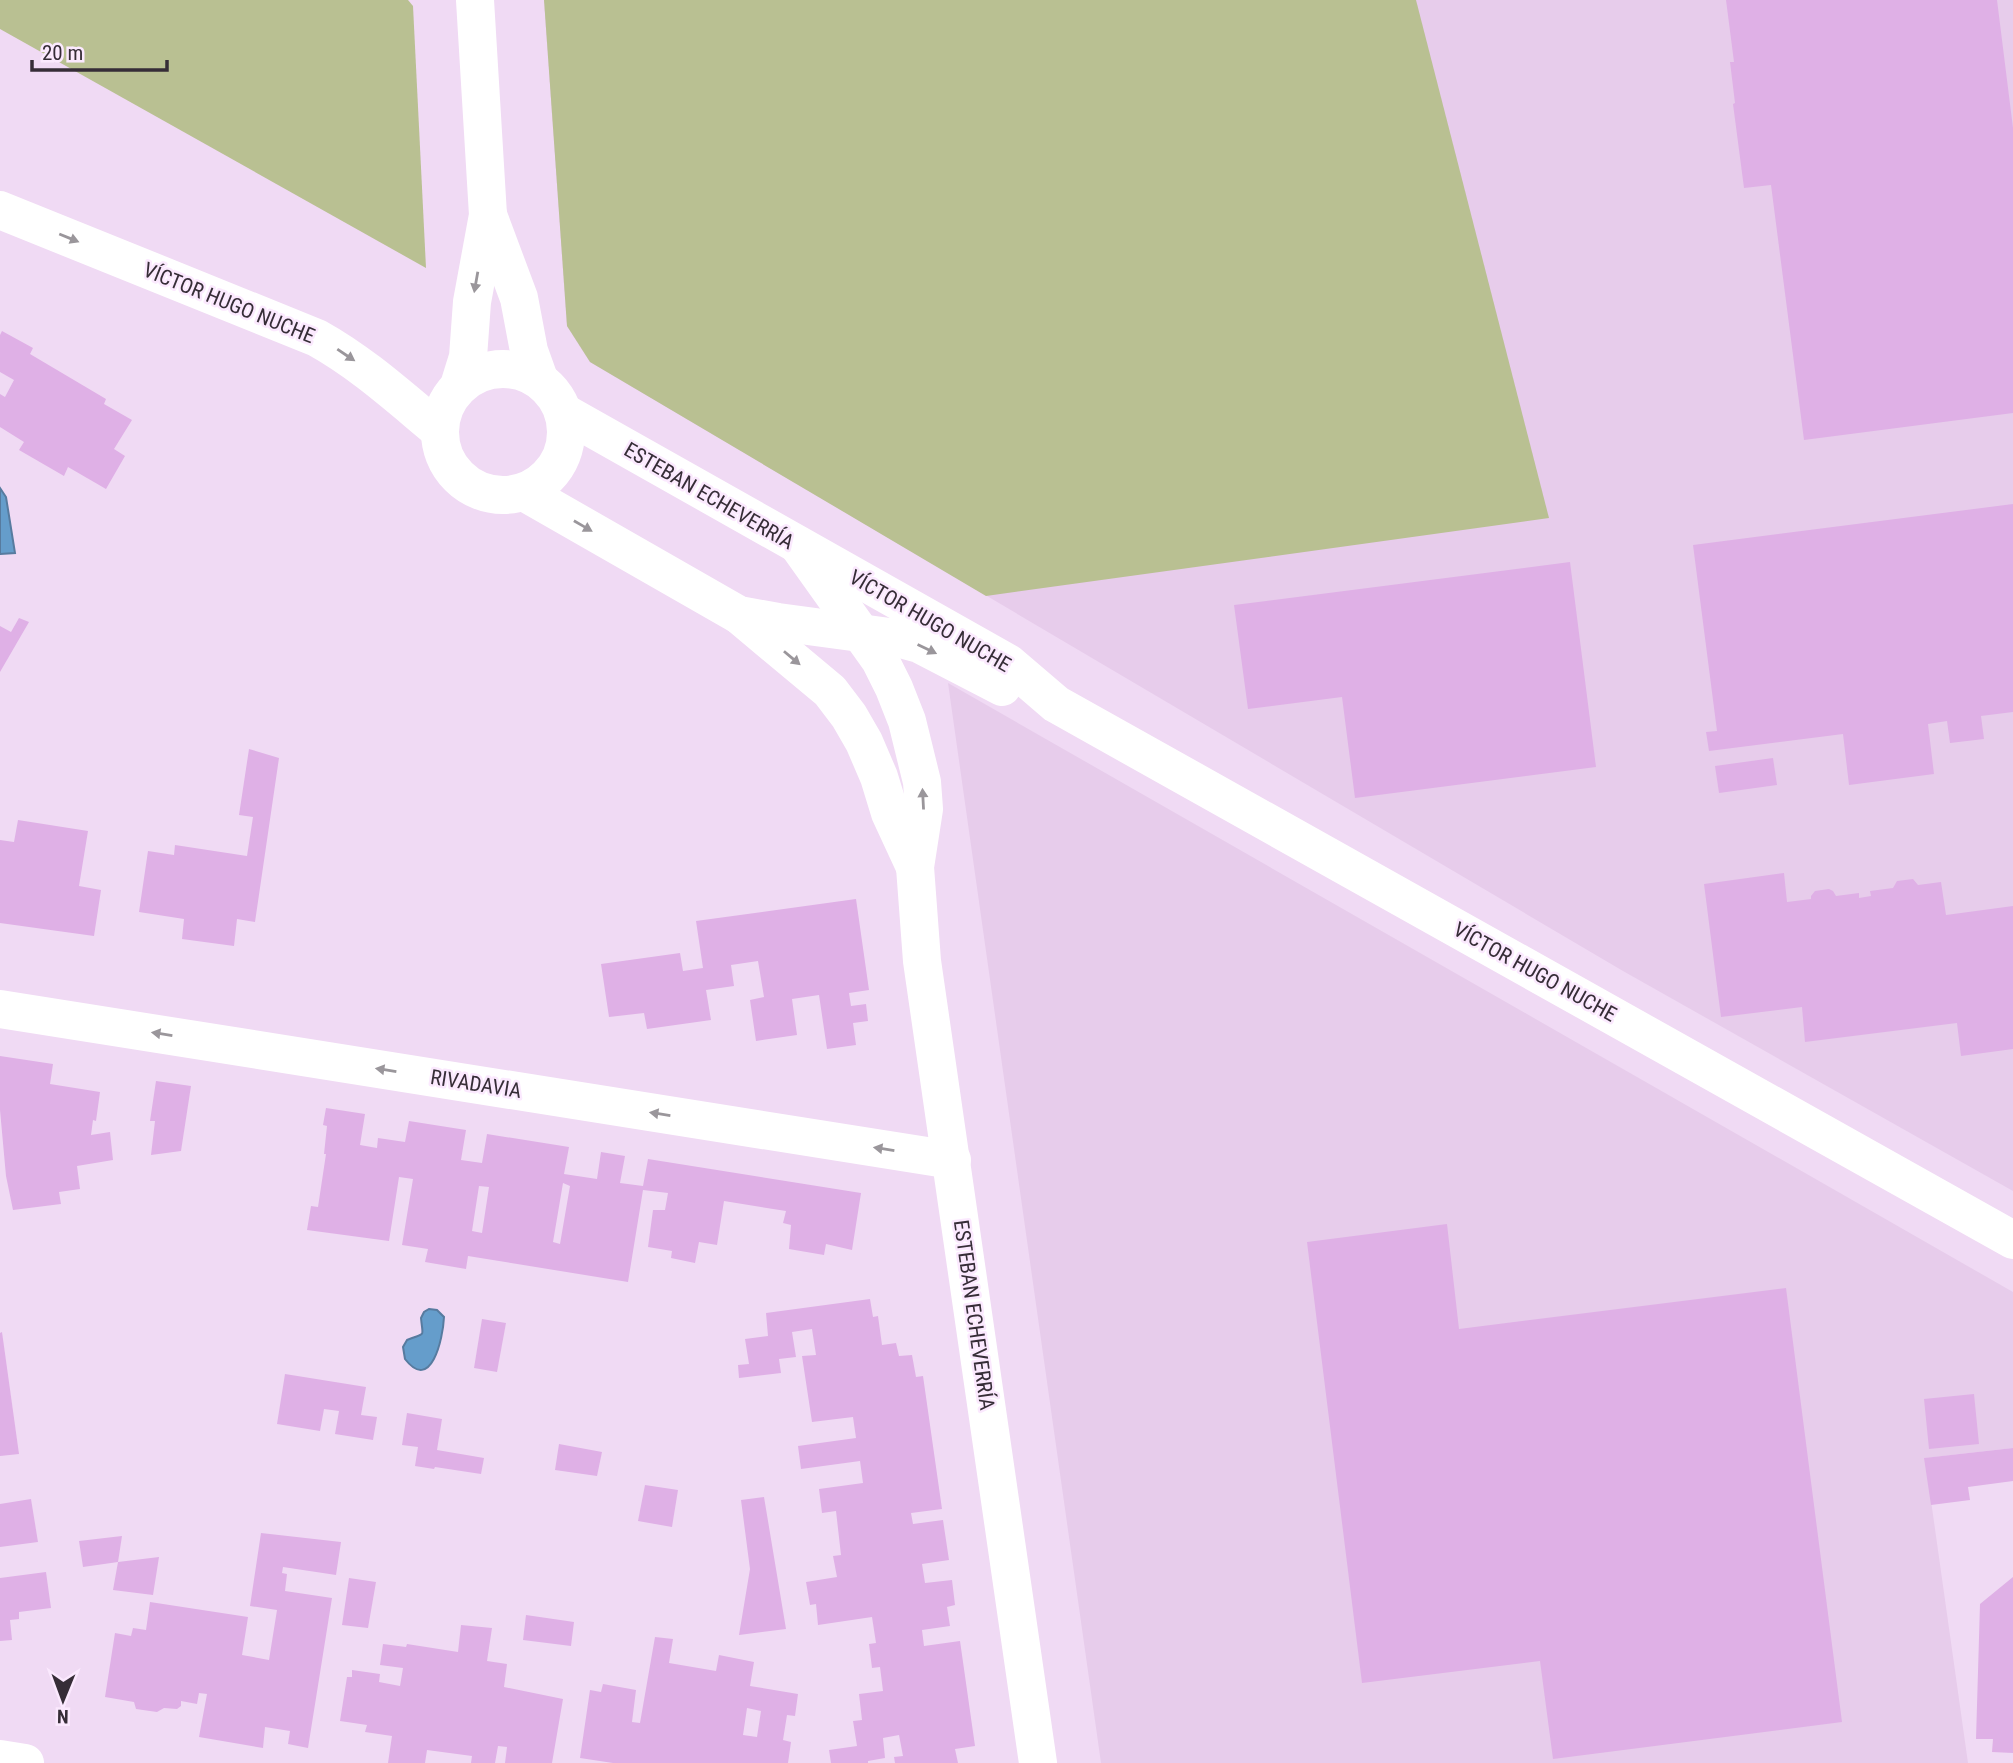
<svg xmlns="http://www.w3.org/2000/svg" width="2013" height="1763" viewBox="0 0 2013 1763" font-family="'Roboto Condensed',sans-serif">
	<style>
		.built { fill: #e7cceb }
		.green { fill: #b9c092 }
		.water { fill: #659dcb; stroke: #577b9f; stroke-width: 2 }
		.building { fill: #dfb0e6; fill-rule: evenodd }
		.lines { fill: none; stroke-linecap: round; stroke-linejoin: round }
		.street { stroke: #fff; stroke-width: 38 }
		.secondary { stroke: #fff; stroke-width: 38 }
		.oneway { fill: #9a969b }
		.labels { text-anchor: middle; stroke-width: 5; stroke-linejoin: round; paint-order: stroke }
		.street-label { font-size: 21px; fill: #362d37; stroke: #fbe9fe }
	</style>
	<rect width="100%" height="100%" fill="#f0daf4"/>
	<g class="built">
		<path d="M544,0h1469v1191l-390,-220 -1033,-609 -23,-36z"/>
		<path d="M948,683l1065,609v156l-88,10 43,305h-867z"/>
	</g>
	<g class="green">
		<path d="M0,0h408l5,6 13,262 -426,-239z"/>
		<path d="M544,0h872l133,518 -563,78 -396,-234 -23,-36z"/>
	</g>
	<g class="water">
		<path d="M0,488l6,9 9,56 -15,1z"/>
		<path d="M429,1309l8,1 7,7c-1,22 -13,76 -39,42l-2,-12 4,-7c19,-8 16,-1 14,-22l3,-6z"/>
	</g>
	<g class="building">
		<path d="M1726,0h271l16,128v285l-209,27 -33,-255 -27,3 -11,-84 2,-1 -5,-41h4z"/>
		<path d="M2,331l31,17 -3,6 76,45 -2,5 28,16 -18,29 11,7 -19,33 -38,-22 -4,9 -45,-26 5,-8 -24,-15v-33l5,3 9,-17 -14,-8v-37z"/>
		<path d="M2013,504v208l-32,4 3,23 -34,4 -3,-22 -19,3 6,50 -85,11 -6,-51 -134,17 -3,-19 11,-1 -24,-186z"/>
		<path d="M1570,562l26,205 -241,31 -13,-101 -94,12 -14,-104z"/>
		<path d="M19,618l10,4 -29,50v-46l11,6z"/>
		<path d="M249,749l30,9 -24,164 -18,-3 -3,27 -52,-7 2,-20 -45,-7 9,-61 26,4 1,-10 72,11 6,-39 -14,-2z"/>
		<path d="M1773,758l4,27 -58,8 -4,-27z"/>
		<path d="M18,820l70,11 -9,55 22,4 -7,46 -94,-13v-83l14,2z"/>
		<path d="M1784,873l3,29 24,-3v-3l4,-5 14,-2 4,2 3,5 23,-3v5l12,-2 -1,-5 23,-3 4,-7 16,-2 5,6 23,-3 5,33 67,-9v143l-52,7 -4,-33 -152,19 -3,-35 -81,10 -17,-133z"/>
		<path d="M856,899l13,91 -20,3 2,13 15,-2 2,17 -15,2 3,22 -29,4 -8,-54 -27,4 5,36 -41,6 -6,-41 14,-3 -6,-36 -27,4 3,21 -28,4 5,30 -64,9 -3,-16 -35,4 -8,-53 79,-11 3,18 20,-3 -7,-47z"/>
		<path d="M0,1056l53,8 -3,20 50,8 -4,29 -3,-1 -2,15 19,-3 3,28 -36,6 3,23 -21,3 2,12 -48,6 -7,-34 -6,-66z"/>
		<path d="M156,1081l35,5 -10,65 -30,4 4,-34h-5z"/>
		<path d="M326,1108l39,6 -5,31 17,3 1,-10 27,4 4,-21 57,9 -5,30 21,3 5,-29 82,13 -5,27 33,5 4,-27 24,4 -5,27 23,3 5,-27 213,34 -9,57 -26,-6 -2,11 -35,-6 2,-24 -8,-2 3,-12 -62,-10 -7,44 -18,-3 -4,21 -24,-5 1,-7 -24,-4 5,-37h12l3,-17 -25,-3 -15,92 -160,-26 -2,13 -41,-7 3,-13 -26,-4 11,-66 -14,-2 -10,64 -82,-11 4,-24 7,1 8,-53h-2l3,-28 -4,-1zM563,1183l7,3 -10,58 -7,-2zM479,1186l10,1 -7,46 -10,-2z"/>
		<path d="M1447,1224l12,105 327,-41 56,434 -289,37 -13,-98 -178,22 -55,-441z"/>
		<path d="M870,1299l3,18 5,-1 4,29 14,-2 3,13 13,-1 4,22 7,-1 19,133 -31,4 2,11 30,-4 6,40 -27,4 3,19 27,-3 3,25 -8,2 3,19 -28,4 2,16 36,-5 15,105 -20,3 3,14h-63l-1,-6 9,-1 -4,-21 -16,3 2,20 -17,3v2h-37l-2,-13 28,-4 -4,-25 9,-1 -3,-26 24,-3 -3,-24 -8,1 -3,-24 7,-1 -4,-26 -54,8 -2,-21 -6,1 -4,-23 31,-5 -4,-21 8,-1 -5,-44 -14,2 -3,-24 44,-6 -3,-22 -59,8 -3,-23 58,-8 -3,-21 -41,5 -10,-66 14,-1 -4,-26 -20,3 4,25 -17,2 2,14 -42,5 -1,-13 11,-1 -4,-25 23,-3 -2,-23z"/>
		<path d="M482,1319l24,4 -9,49 -23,-4z"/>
		<path d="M2,1332l17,122 -19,2v-123z"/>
		<path d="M285,1374l81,13 -5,28 16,2 -4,23 -38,-6 4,-23 -15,-2 -4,22 -43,-7z"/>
		<path d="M1974,1394l5,50 -50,5 -5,-50z"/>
		<path d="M407,1413l35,6 -5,31 47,8 -3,16 -46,-7 -1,2 -19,-3 3,-19 -16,-2z"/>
		<path d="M559,1444l43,8 -5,24 -42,-6z"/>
		<path d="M2013,1448v33l-45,6 2,13 -39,5 -7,-47z"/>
		<path d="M645,1485l33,5 -6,37 -34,-6z"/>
		<path d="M764,1497l22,132 -47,6 11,-66 -9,-69z"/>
		<path d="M31,1499l7,43 -38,5v-43z"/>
		<path d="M261,1533l80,9 -5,33 -53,-8 -1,6 5,1 -2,17 47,7 -24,150 -20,-4 2,-13 -25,-4 -2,21 -64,-11 8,-43 -8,-1 -2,11 -16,-3v5l-4,3 -13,-1 -7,4 -21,-3 -2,-7 -29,-5 10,-64 16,3 2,-8 13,2 4,-28 98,15 -6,38 27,5 8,-50 -27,-4z"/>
		<path d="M122,1536l-4,26 41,-5 -6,38 -40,-5 5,-28 -35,5 -4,-26z"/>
		<path d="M46,1572l5,36 -32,4v7l-9,1 2,20 -12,1v-63z"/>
		<path d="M2013,1577v176l-21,-1 1,-13h-17l4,-135z"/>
		<path d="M349,1578l27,4 -8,46 -26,-3z"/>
		<path d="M526,1615l48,7 -3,24 -48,-6z"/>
		<path d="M461,1625l31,3 -5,33 20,3 -3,23 59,12 -11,64h-47l2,-16 -9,-1 -3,17h-24l1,-7 -45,-6 -2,13h-37l4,-27 -27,-4 2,-7 -27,-4 7,-44h5v-7l28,4 -1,8 21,4 3,-18 -23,-3 3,-21 23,3 1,-3 51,8z"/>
		<path d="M655,1637l18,2 -4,24 47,8 3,-16 35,7 -4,24 48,8 -3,22 -8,-1 -4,25 8,2 -3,21h-175l-33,-5 10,-68 11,2 2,-8 33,6 -4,32 8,1zM747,1708l14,3 -4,26 -14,-2z"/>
	</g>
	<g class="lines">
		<g class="street">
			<path d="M798,545l82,115 14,28 13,33 15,61 2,27 -9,58 7,94 116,802"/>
			<path d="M739,615l91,76 19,25 15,26 15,35 11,36 25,54"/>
			<path d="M0,1009l952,151"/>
			<path d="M0,1759l25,4"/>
		</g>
		<g class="secondary">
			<path d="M0,210l317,128c45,25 82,59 122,92"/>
			<path d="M488,215l31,83 10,53 10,28"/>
			<circle cx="503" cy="432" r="63"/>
			<path d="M459,386l9,-29 4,-55 16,-87 -13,-215"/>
			<path d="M563,412l445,251 48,41 957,536"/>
			<path d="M524,492l215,123 39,7 119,16 22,6 83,43"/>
		</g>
	</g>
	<defs><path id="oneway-solid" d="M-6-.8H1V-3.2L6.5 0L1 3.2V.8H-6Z" transform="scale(1.75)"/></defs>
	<g class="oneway">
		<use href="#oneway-solid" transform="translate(69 238) rotate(22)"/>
		<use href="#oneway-solid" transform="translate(476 282) rotate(100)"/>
		<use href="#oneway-solid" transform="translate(346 355) rotate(34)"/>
		<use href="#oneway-solid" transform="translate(583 526) rotate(30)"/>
		<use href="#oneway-solid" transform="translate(927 649) rotate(26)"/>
		<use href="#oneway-solid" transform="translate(792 658) rotate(40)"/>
		<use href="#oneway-solid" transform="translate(923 799) rotate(-93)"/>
		<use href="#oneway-solid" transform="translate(162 1034) rotate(-171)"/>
		<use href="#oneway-solid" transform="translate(386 1070) rotate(-171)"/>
		<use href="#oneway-solid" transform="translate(660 1114) rotate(-171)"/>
		<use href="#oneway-solid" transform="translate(884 1149) rotate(-171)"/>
	</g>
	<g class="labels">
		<g class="street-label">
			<text transform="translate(229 303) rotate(22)" y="7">VÍCTOR HUGO NUCHE</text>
			<text transform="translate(709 496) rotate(30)" y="7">ESTEBAN ECHEVERRÍA</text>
			<text transform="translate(930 621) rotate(30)" y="7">VÍCTOR HUGO NUCHE</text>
			<text transform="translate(1535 972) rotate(29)" y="7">VÍCTOR HUGO NUCHE</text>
			<text transform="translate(476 1084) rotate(9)" y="7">RIVADAVIA</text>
			<text transform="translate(974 1315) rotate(82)" y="7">ESTEBAN ECHEVERRÍA</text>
		</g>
	</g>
	<g transform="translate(63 1700) rotate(181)" stroke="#fbe9fe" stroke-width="5" paint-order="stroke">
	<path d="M0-5L12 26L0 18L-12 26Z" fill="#362d37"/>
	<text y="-10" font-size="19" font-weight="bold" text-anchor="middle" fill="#362d37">N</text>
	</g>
	<path d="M32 60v10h135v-10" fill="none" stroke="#362d37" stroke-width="3.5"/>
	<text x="42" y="60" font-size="21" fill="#362d37" stroke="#fbe9fe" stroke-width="5" paint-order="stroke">20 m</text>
</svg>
